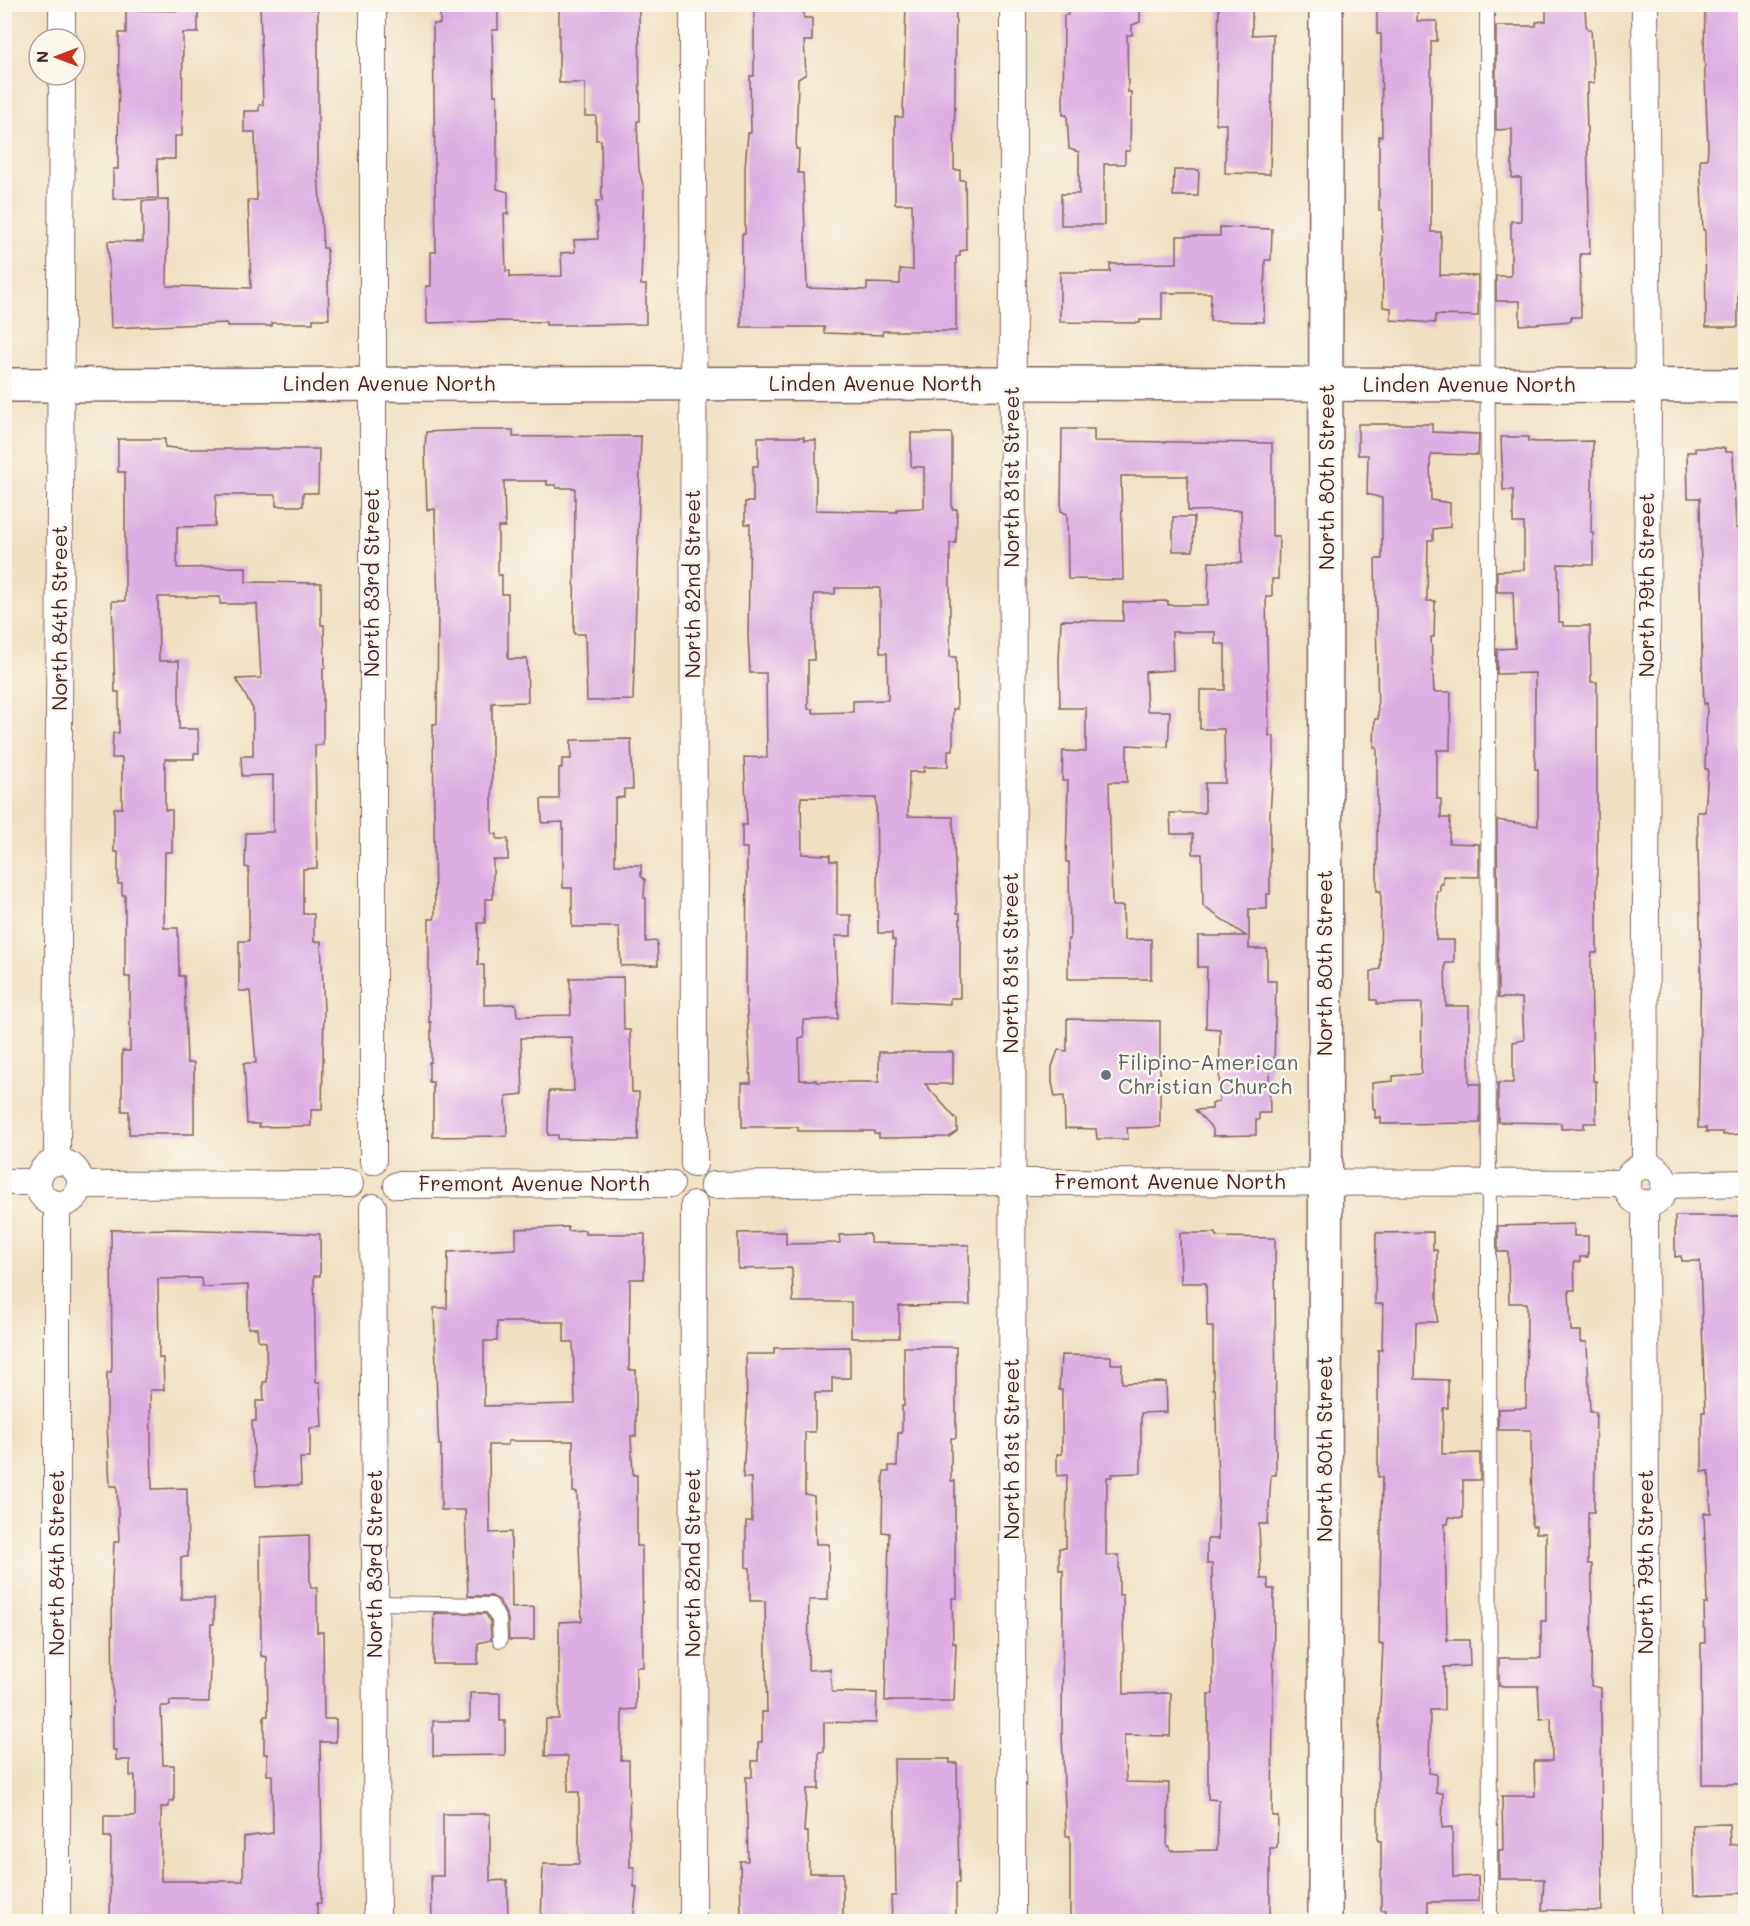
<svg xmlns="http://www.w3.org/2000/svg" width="1750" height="1926" viewBox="0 0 1750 1926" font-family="Mali,sans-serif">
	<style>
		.building { fill: #ddade3; fill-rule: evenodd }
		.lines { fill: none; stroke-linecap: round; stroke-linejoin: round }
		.service-casing { stroke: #846360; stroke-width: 16 }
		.minor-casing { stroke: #846360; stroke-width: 28 }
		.tertiary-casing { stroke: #846360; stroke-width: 36 }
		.service { stroke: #fff; stroke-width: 14 }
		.minor { stroke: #fff; stroke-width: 26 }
		.tertiary { stroke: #fff; stroke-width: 33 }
		.worship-dot { fill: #6b7280; stroke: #fbf7ec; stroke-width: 2 }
		.labels { text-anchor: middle; stroke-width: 5; stroke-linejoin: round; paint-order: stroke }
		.street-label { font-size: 21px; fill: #4a1f2b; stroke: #fbf7ec }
		.worship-label { font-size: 21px; fill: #5b616d; stroke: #fbf7ec; text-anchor: start }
	</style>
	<rect width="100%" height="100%" fill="#fbf7ec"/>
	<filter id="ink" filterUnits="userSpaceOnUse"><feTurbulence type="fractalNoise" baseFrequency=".0167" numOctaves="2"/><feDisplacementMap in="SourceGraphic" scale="12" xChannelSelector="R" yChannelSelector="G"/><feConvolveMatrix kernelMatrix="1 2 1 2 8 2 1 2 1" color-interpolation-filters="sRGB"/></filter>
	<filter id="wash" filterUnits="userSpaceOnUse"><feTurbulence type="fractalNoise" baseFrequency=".008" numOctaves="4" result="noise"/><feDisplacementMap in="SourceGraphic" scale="24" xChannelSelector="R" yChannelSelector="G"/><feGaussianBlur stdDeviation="1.35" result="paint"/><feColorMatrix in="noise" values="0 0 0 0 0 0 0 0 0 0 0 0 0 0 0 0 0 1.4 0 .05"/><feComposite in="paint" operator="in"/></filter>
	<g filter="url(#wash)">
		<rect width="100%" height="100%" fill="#efe0c1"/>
		<g id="blocks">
			<g class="building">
				<path d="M260,4h49v5h9v162l5,77h4l2,71h-16v4h-41v3h-45v-3l-116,5 -3,-87 35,1 -1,-41 26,-1 -1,86 84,2 -3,-88h9l-2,-65v-3h-11v-21h15v-6h4z"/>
				<path d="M440,4h58v26h-6l2,65h3v94l11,3v22h-4l2,57h4v6l52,-1 -1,-23 14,-1 -1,-12 24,-1 -2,-38h6l-1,-61h-5v-24h-11v-33h-26v-79h80l1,117h-3l2,49 5,18 -3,97h5v39l-78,1h-22v-3l-49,-1 -70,2 -1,-37h5v-34h5l-3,-228h7z"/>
				<path d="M906,4h50l-2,166h6v10h5l1,70 -6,1v5l-4,1v74h-73l-1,4 -58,-2v-6h-83l1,-93h3v-67l3,-34h3l-1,-57h4v-68l50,-1v11h8v23h-8l2,33 -8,5 -2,70h3l-1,24h5l4,115 60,2v-7l33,1v-15l13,1 -1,-66h-17v-87h8z"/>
				<path d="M1072,4h68v18l-8,3v10h-5l1,57h3l-1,59h-5v13h-21v61h-43v-31h18v-42l-10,-3 -2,-34h-4l1,-100h4v-9z"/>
				<path d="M1219,4h33v31l21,-1 -3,140 -45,-1 1,-49h-10z"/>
				<path d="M1377,4h41l-1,17h20v20h-6v191h10l-1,43 38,1v40l-43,-1v8l-44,-3v-12l-8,-1 -1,-97h-3v-74h3l-1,-102h-4z"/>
				<path d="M1557,4l28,2 1,19 2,4h3l3,54h-6v10h-2l4,161h-10l1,63h-10v4l-51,4v-24h-24v-25h15v-55h10v-43h-9v-49l-16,1v-104h40v-4l10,-1v-14h11z"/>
				<path d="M1705,4h36v60h5v75h-4l4,130h-8v58h-32l-1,-97h-2l-3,-71h7l1,-12 -4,-95z"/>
				<path d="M126,10l72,1v22h-15l-1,103h-7v23h-18l1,39 -45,1v-30h5l1,-136h7z"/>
				<path d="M1174,170h25l-1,26h-25z"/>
				<path d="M1220,227l52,2 -1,31h-6l-1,62 -54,-1 1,-28h-49v27h-22v3l-80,-1v-50h50v-8l67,-1v-27h43z"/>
				<path d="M1358,424h74v8l47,2 -1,21 -46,-1 -2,6 1,40 19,3v24l-17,2v11h-5l-1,61h8l-1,36h-3l3,55h17l-1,58h-13v49h4v19h9l-1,25 30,1v33l-36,-1v8h-3v7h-3l-1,49h18v23h-9l1,43h23v78h11v39l-99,1v-7l-6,1v-9h-2l-1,-26 21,-2v-5l28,-2 1,-71 -45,1v-4h-6v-29l9,-2 1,-78h-4v-143h-3l1,-29h3l-3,-160h7v-61l-15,-4 1,-39h-10z"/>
				<path d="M1062,429h32v12l178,2v93h7l-1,43h-6v18h-6l3,139h5v16l-4,63v79h-3v15h-18v40h18v32h9l-2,84h-4l-1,16 1,32h-11v7h-3v15l-43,1v-7l-18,-19 17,-1v-5l7,-3 1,-72 -14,-1 1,-61h-9v-31h48l-43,-30 -1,-52h-9v-20h-22l-1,-21h35v-30h20l-1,-54h-24v-39h25v-46h-10v-12h-43l1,38 -28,2 2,39h23l-2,36 -41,-2v37h-18l3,124h11l1,34 27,-1v40h-83v-40h2l-1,-77h-3l2,-81h-6l1,-30 23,1v-44h-26l-1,-47 2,-41 62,1v-19l45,-1v4h40l1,-43 33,1 -1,-53 -53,1v-35h-67l2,104 -55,-1 -1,-65 -6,-3z"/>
				<path d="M470,430h43v7l128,-1 -8,264 -46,1 -2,-67h-11l1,-146h-19v-3h-9v-4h-43l1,46h-7v48h4v19h6v65h19l1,43 -36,1v131h5v5h11v21h-15v39h-8v24h-7v42h6v40l32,-1 1,12 54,-1 -1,-37 53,-1 1,53h6l2,62h7l-1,48 -80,-1v-4h-10l1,-44h25l-2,-54 -51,1 2,56 -17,2 1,40 -74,1v-55h-4v-20h2v-40h-2v-103h5l1,-3 -2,-192h4l1,-122 -3,-93 -8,1 -2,-59 1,-19z"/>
				<path d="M911,433h40l1,3v73h5l-1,34h-6v114h6l1,52h-4v41h-5v17h-24v5h-15l-1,44 45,1 4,96h3v85h-10v6l-57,-3 2,-61h-3v-7h-14l-2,-135 -75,-1 1,57 28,1v6h7v54h14v21h-16l3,83 -35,1 1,17 -5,1 1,42h16v2h63v-30h74v32h-28l32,36v11l-8,6 -70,1v-4h-5v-3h-76v-4h-56v-44h9l-5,-89 1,-146h-5v-23h5l-3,-68 23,1 -1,-85h-16l-2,-38 2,-111h-5v-22h8v-36h5v-29h46v3h12v70l81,2v-3l27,-1v-41h-12l-1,-3zM835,588h45v65h7l1,47 -35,1v11l-40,1v-4h-5v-49h6v-66h21z"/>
				<path d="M1501,437h27v4l10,1 55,-1 -2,92h2v32l-35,-1 1,58h4v4h27l1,56h6v271h-5l-1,8 2,120h3v42h-12v5l-23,1v-6l-63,-1v-39h15v-41l11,-2 -2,-42h-24l-1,-178 41,6v-57h-3v-96l-38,1v-25l18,-1 -2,-56h-16v-21l27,-1v-47h-11v-33h-10z"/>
				<path d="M118,439h47v8l20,2h134l-1,44h-15v13h-27v-11h-60l-1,31 -38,1v41l69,-1v15l75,1v42h3l1,43h-2v77h-8l2,123 -14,1v45h11v28l7,-1 3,69 -2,100h-11v16l-52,1v-3h-12l-3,-61h12l-6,-72h-11v-50h10v-73l-4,-1 1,-34 27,-1v-57l-31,1 -1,-20h12v-47l-17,-30 25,-1 -4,-74h-37v-7h-62l1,64h20v68h19l1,24h-5v6h-29v51h7v42h-7l-1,76h14l1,48h5l3,87h7v71h-65v-23h-7v-60h8v-74h-5v-82h-3v-11h-4v-32h-4v-44h8v-50h-10l1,-25h6v-41h-4l-3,-91h13v-129h-7z"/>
				<path d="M1695,448h30v4h8l3,76h10v179l-6,2 1,43h5l-1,382 -22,1v-3h-17v-4h-8l3,-168 -4,-148h8l3,-43h-3l2,-66 -3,1 -2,-49 -2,-157h-12l-1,-46h8z"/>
				<path d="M1173,517h21l-1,34h-20z"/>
				<path d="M631,739l2,50h-9v8l-9,1v67h26v11l4,4 -1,18h2v44l11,-1 1,24 -37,1 -2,-39h-47v-39h-9v-66l-21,1 -1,-24h18v-31h3v-9h9v-19z"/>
				<path d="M1067,1019l93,2v106l-33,1 1,11h-31l-1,-10 -31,-1 -1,-32 -9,1 -3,-15v-15l6,-17 9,1z"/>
				<path d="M1675,1216h71v568h-44l-1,-141h4l-1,-39h3l-3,-91h7l-2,-42 -7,1v-60h3l-5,-151h-18l-1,-5 -6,1z"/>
				<path d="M1574,1224v12h14v21h-8v5h-6l1,28h-6l2,41h10v11h6l3,70h6l-2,100h-6v52h4l-1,122 10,2 1,223 -60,-1 2,-31h-45v-29h4l-1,-54h33l-1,-35h18l-1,-43 -11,1 -2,-33h-39v-28h42v-37h5v-88h-10v-7h-4l-1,-96h-33v-21l28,-1 1,-105h-18l-1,-51h-10v-26z"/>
				<path d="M568,1227v4l17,-1v4h60l-1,45h-14l-1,91h7v66h-5l2,39h4v71h5l1,121h-7v42l-14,1 -1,50h8l1,107h4v20h3l-4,35h-92l2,-58h36v-72h-11v-36h-23l1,-37h13v-97l23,-1 -5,-129h-4v-51h-65v4h-19l1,88 21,-1 1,76 22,-1v33h-25l-1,-21 -9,-19 -8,-4h-23l-3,-86h-24v-65h-2l-1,-15 -4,-122h13l1,-56 68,-3v-20zM497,1322h67v20h9l2,62 -91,2v-65h13z"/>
				<path d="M176,1229l144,5v42h-6l1,58 1,48h4l2,45 -12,1v30h-10l1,27 -45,1 -4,-65h4v-20h8l-1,-19h4l-1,-40 -8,-2 -1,-12h-9v-43l-46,2 -1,-9 -43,1 1,79h4l1,32h-14l2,99 35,-1 1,69h-7v42h33v25h-3l-2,78 -39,-1v5h-9l2,59h11v36h-5v6h-8v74h82l1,-44 29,-4 -1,-58h-5v-21h-3v-38h4l-1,-59 -6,-1 -1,-119 49,-2 1,47 1,6h6v44h6l1,87h12v23h-16l2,102 -1,59h-4v15h-68v4h-139l1,-85h-7v-21h31v-40h-5v-16h-14v-10h-3l-1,-168 2,-40h5l-2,-56h-7l-3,-62v-52h4l1,-4 -1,-138z"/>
				<path d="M786,1232v12l54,-1 -1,-8 31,-1v9l99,2 1,60 -71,1v32h-48v-36h-58l-1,-34 -54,1v-36z"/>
				<path d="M1433,1232v18h4v72h-21l-1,57 33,1v28h-5l-1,46 38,-1v27h-17v38l-14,-1 -1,7h-3l2,116h22l1,26 -26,1v43h-14l-1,63 7,1v19h7l-1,35 10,-1 1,50 25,-1 1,25 -51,1v13h-4v5l-38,2v-12h-5v-69h-3v-90l5,-107h-4l3,-167h-4v-127h4l1,-46h-8l1,-71z"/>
				<path d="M1180,1233h36l1,4 58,1 1,237h-5l-3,49h-9l2,55h7v10h6v14l-2,213h6l-1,32h-7v74h-200v-86h-4l-4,-103 1,-163h-4v-22h7l1,-73 -10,1v-22h5v-64h-3l2,-35 50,1v8h11v19l44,-1 1,30 -26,1v60l-29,1v3h-5l-1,78h13v40h4l1,99 47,-1 -1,43 -46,-1 2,47 43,1 -2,64h3v4l47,-1 2,-50 -11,-1v-105h5v-62l-1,-68h-5v-25h11v-57l-3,-93h-2v-62h-6l-1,-44h-25z"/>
				<path d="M850,1347v31h-18v15h-17v39h-10v62l9,2 2,48h13l-1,56h-19l-1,70 22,-1 2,23 45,1 -1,30 -52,-1v30h-5v37h-12l-3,43h4l1,41h34v49h-99v-4h-3l-1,-57h8l-2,-84h6v-16h6v-19h4v-30h5l-2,-111h-15v-33l-4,-1v-46h6l-1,-43h-8l4,-68 -1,-56h28v-6z"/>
				<path d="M904,1347h52v91h-5v43h4v96h2v21h-5l1,45h3l-2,58h-69l4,-168 -7,-1 1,-55 1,-5h5v-6h8l1,-33h4v-27h2z"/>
				<path d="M434,1613l52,1 4,8 1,18 -13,3v21h-45z"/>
				<path d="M470,1693h30v28h5v34l-72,1v-35h37z"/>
				<path d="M894,1759h56v4h7l2,120h-3v39h-64l-1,-26h5z"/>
				<path d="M443,1814h47v67l17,-1 1,42h-76l-1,-46h12z"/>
				<path d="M1729,1824l1,21 16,-2v50l-52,2 -2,-70z"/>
			</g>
		</g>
	</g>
	<g filter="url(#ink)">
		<use href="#blocks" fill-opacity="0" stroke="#846360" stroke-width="1.5"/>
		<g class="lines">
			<g class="service-casing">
				<g id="service">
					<path d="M1487,4l3,1918"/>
					<path d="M375,1603l116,2 8,15 1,20"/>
				</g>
			</g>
			<g class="minor-casing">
				<g id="minor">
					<path d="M373,4v1157"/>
					<path d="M693,4l1,1160"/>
					<path d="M62,39v-35"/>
					<circle cx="59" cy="1183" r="21"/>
					<path d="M57,1162l5,-1087"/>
					<path d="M1645,1166l3,-780 -3,-382"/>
					<circle cx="1646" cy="1185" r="19"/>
					<path d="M4,1182h33"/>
					<path d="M80,1185l270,-1"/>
					<path d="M397,1185l274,-1"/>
					<path d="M713,1185l212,-3 703,1"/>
					<path d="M1664,1185l82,-2"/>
					<path d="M1645,1203l2,719"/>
					<path d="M57,1205v717"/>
					<path d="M373,1207l4,715"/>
					<path d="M693,1922l1,-717"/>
					<path d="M1012,1922l1,-1918"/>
				</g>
			</g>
			<g class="tertiary-casing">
				<g id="tertiary">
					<path d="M4,385l1037,-2 705,3"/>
					<path d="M1325,1922l1,-1918"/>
				</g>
			</g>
			<use href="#service" class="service"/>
			<use href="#minor" class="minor"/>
			<use href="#tertiary" class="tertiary"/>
		</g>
	</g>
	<circle class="worship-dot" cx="1106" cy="1075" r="6"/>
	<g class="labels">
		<g class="street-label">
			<text x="389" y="391">Linden Avenue North</text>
			<text x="875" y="391">Linden Avenue North</text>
			<text x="1469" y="392">Linden Avenue North</text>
			<text transform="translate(1012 477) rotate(-90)" y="7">North 81st Street</text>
			<text transform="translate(1327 477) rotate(-90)" y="7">North 80th Street</text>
			<text transform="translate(372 583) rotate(-90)" y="7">North 83rd Street</text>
			<text transform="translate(693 584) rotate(-90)" y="7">North 82nd Street</text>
			<text transform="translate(1647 585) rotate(-90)" y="7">North 79th Street</text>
			<text transform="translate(60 618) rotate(-90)" y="7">North 84th Street</text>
			<text transform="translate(1011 963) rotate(-90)" y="7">North 81st Street</text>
			<text transform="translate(1325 963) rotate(-90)" y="7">North 80th Street</text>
			<text x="1170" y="1189">Fremont Avenue North</text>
			<text x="534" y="1191">Fremont Avenue North</text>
			<text transform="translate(1012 1449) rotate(-90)" y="7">North 81st Street</text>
			<text transform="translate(1325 1449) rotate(-90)" y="7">North 80th Street</text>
			<text transform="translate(1646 1562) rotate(-90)" y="7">North 79th Street</text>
			<text transform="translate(57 1563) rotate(-90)" y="7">North 84th Street</text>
			<text transform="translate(693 1563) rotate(-90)" y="7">North 82nd Street</text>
			<text transform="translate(375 1564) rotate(-90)" y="7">North 83rd Street</text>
		</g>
		<g class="worship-label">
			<text x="1118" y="1070">Filipino-American<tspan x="1118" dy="24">Christian Church</tspan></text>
		</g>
	</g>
	<rect width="1750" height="1926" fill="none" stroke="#fbf7ec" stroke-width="24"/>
	<g transform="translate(57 57) rotate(270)"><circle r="28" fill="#fbf7ec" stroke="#b4a19f" stroke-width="1.5"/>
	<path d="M0-4.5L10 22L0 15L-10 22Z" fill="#c8321e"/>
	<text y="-9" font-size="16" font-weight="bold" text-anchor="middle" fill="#4a1f2b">N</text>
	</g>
</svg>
